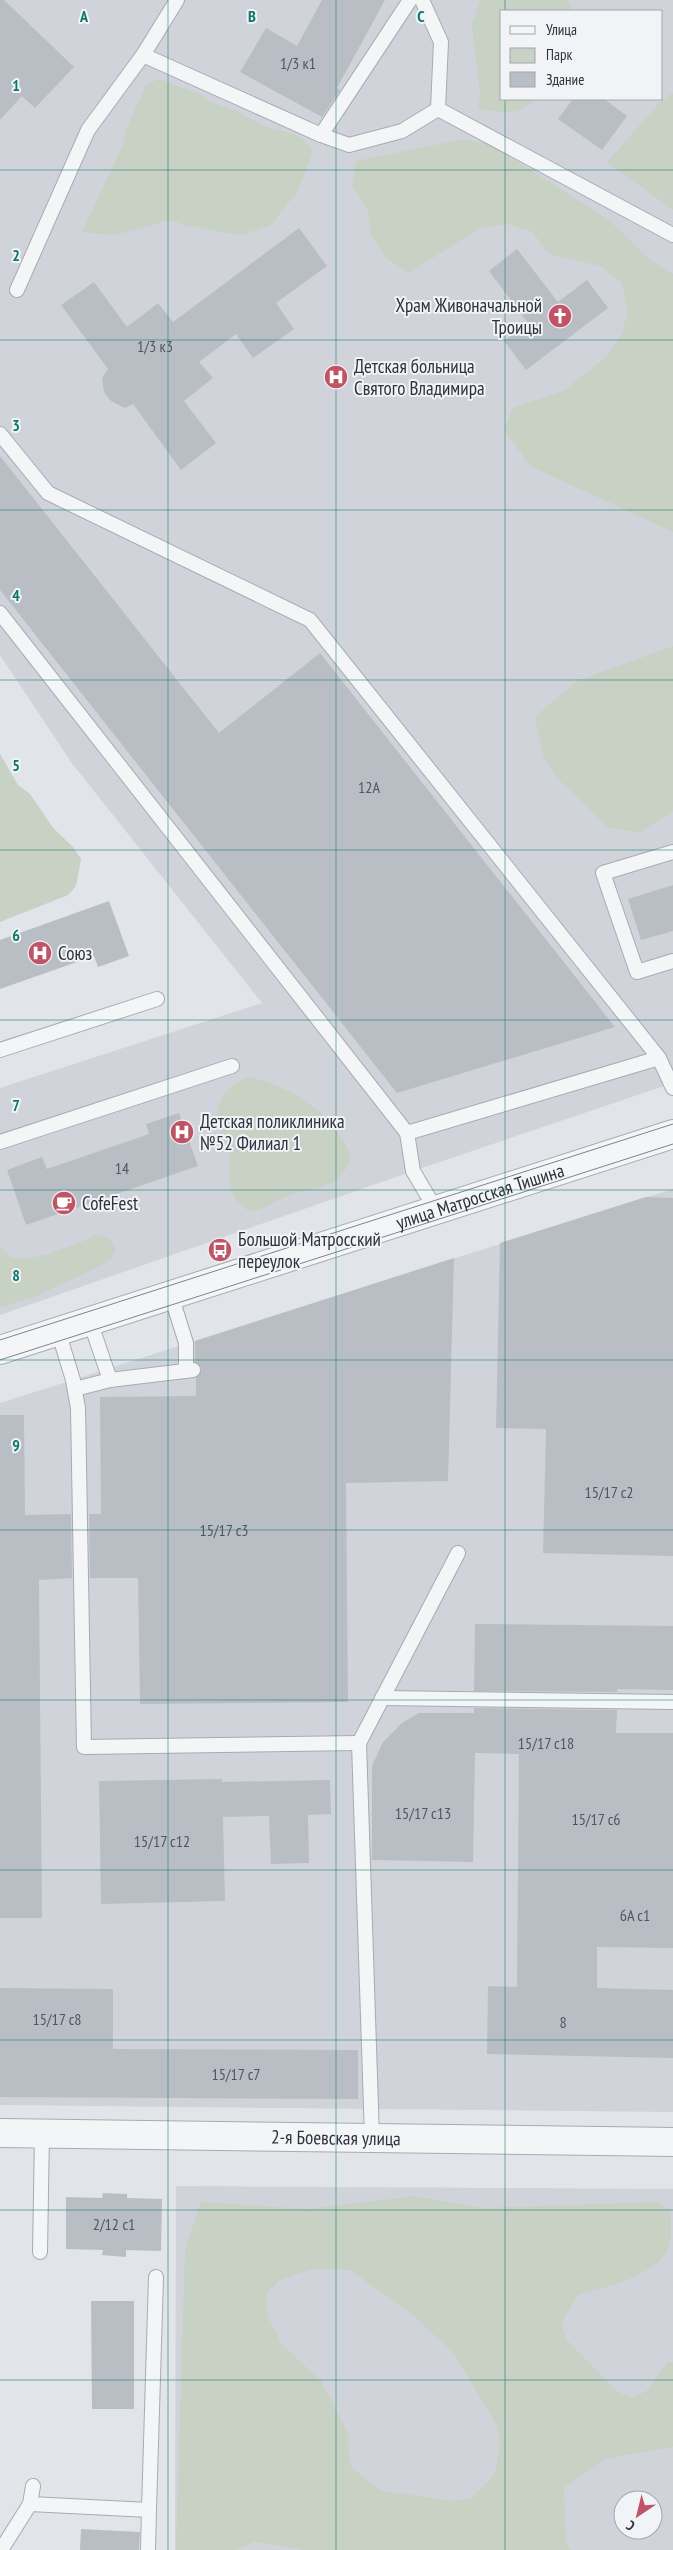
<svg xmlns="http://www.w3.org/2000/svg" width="673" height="2550" viewBox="0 0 673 2550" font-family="'PT Sans Narrow',sans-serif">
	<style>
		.built { fill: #d0d4da; fill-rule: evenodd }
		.green { fill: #c7d1c4; fill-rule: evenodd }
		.building { fill: #b9bec5 }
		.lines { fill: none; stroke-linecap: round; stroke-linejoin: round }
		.service-casing { stroke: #a7abb2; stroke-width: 16 }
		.minor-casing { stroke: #a7abb2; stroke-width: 30 }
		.tertiary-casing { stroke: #a7abb2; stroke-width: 30 }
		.service { stroke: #f4f5f7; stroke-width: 14 }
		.minor { stroke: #f4f5f7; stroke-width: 28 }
		.tertiary { stroke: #f4f5f7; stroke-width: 28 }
		.tram { stroke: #7d8490; stroke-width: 1 }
		.grid { fill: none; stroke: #0f766e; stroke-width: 1; stroke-opacity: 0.55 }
		.labels { text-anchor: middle; stroke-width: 4; stroke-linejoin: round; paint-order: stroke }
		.number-label { font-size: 16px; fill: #4f5660 }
		.poi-label { font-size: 19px; fill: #2c333e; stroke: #f1f3f6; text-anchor: start }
		.street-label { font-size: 19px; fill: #2c333e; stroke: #f1f3f6 }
		.grid-label { font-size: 16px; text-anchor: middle; font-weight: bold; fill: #0f766e; stroke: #f1f3f6; stroke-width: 4; stroke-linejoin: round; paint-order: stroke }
	</style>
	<rect width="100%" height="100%" fill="#e1e4e8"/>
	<g class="built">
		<path d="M0,0h673v1083l-260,88 -413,144v-227l262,-85 -191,-241 -71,-107zM502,11h160v88h-160z"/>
		<path d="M673,1189v923l-673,-7v-702z"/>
		<path d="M176,2186l497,3v361h-498zM623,2500h30v30h-30z"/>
	</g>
	<g class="green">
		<path d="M480,0h88l5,11h-71v88h35c-19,16 -36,14 -59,10l2,-15 -8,-68z"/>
		<path d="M159,79l40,15 12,8 28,10 24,14 30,8 12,7 8,11 -16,40 -26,33 -14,5 -15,5 -15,-2 -43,-8 -14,-5 -55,15 -33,-3 39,-83 8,-27 18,-38z"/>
		<path d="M673,93v117l-66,-48 55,-62z"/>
		<path d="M464,139l27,6 118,75 41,40 23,14v258l-143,-66 -26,-37 9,-21 52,-18 42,-34 15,-22 6,-24 -6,-27 -22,-17 -52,-12 -15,-22 -25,-8 -28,4 -71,45 -23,-15 -15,-23 -4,-27 -15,-22 4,-25z"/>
		<path d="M673,646v165l-34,22 -32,-6 -49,-48 -14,-20 -9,-42 42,-36z"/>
		<path d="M0,754l18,31 12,9 23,34 20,19 8,12 -5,27 -8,9 -68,27z"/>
		<path d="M250,1077c42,10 86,37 101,80 -11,35 -41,29 -66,40 -14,6 -21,14 -36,14 -27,-18 -15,-33 -21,-58 -3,-12 -11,-26 -11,-38 1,-18 16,-34 33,-38z"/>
		<path d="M96,1235c12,1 16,4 19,15l-4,9 -7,5 -69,33 -35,10v-61c4,5 9,11 16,12 22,3 60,-14 80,-23z"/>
		<path d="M415,2196l68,12 173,-6 15,9c-1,11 1,25 -2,35 -9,29 -65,42 -90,48l-18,29 5,16 50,52 16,7 16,-8 19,-28h6v85l-68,12 -41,29 2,54 5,8h-266l-51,-8 -17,8h-61l9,-300 16,-48 108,7zM313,2269l37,1 63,45 42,40 42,71 3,17 -5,31 -25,25 -16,2 -73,-10 -30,-24 -4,-36 -26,-50 -39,-36 -14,-29 -2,-21 13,-15z"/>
	</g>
	<g class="building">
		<path d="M0,0h4l70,67 -39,41 -13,-12 -22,24z"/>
		<path d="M322,0h63l-48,88 3,2 -18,27 -82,-45 26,-44 31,18z"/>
		<path d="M573,99h31l23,17 -25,34 -44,-31z"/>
		<path d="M299,228l28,38 -51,37 18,26 -41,29 -17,-24 -37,28 14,16 -29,23 32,42 -35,27 -48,-66 -8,4 -14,-7 -7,-9 -2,-14 6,-9 -47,-64 33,-23 33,45 31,-24 15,19z"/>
		<path d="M517,249l41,53 29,-22 21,28 -82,62 -22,-29 24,-18 -39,-52z"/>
		<path d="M0,456l219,277 101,-80 295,374 -218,66 -397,-503z"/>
		<path d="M673,885v46l-32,9 -13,-41z"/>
		<path d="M109,901l20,55 -31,11 -4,-11 -94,33v-49z"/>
		<path d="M179,1113l19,53 -172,59 -19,-55 35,-13 5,12 102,-35 -3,-10z"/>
		<path d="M646,1197l27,1v358l-130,-3 3,-124 -50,-1 4,-185z"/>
		<path d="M454,1258l-6,223 -102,2 2,219 -208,2 -2,-126h-48l-1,-64h12l-1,-117 96,-1v-18l6,-9 -7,-7v-21z"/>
		<path d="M0,1415h24l1,100 46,-1 1,64 -33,2 3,338h-42z"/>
		<path d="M475,1624l198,2v64l-56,-1v3l-143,-1z"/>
		<path d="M474,1708l143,2 -1,23h57v215l-76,-1v41l76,2v68l-186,-4 1,-68 29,1 2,-233 -44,-1 -2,109 -101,-2v-94l11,-24 19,-19 17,-10h55z"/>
		<path d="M222,1779v3l108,-2 1,34 -23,1 1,48 -38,1 -2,-48 -46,1 2,84 -124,3 -2,-123z"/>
		<path d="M0,1988l113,1v60l245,1v49l-358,-2z"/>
		<path d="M103,2193l24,1v4l35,1 -1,52 -35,-1v7l-24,-2 1,-5 -37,-1v-52l36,1z"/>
		<path d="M91,2301h43v108h-42z"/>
		<path d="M81,2529l59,3 -1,18h-59z"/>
	</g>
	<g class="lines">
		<g class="service-casing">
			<g id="service">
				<path d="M422,0l19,42 -3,67 235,126"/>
				<path d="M143,55l34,-55"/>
				<path d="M321,135l28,10 53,-14 36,-22"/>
				<path d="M17,290l71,-160 55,-75 178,80 89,-135"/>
				<path d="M0,434l48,59 262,127 349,438 -252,75"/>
				<path d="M0,613l407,520 6,38 23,39"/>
				<path d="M673,852l-70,21 34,99 36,-11"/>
				<path d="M0,1050l157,-51"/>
				<path d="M659,1058l14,30"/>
				<path d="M0,1142l232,-76"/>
				<path d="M171,1295l15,48v28"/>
				<path d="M90,1321l20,59"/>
				<path d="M58,1331l15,49 5,28 6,339 275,-4"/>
				<path d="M75,1389l35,-9 83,-10"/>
				<path d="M382,1698l291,4"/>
				<path d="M372,2138l-13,-395 99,-190"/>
				<path d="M40,2252l2,-119"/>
				<path d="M30,2504l119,6 -1,40"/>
				<path d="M149,2510l7,-233"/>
				<path d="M1,2550l29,-46 3,-18"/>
			</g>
		</g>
		<g class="minor-casing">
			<g id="minor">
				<path id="s1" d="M0,2133l673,9"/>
			</g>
		</g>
		<g class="tertiary-casing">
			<g id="tertiary">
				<path id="s2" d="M0,1350l673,-216"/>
			</g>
		</g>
		<use href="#service" class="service"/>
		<use href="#minor" class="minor"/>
		<use href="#tertiary" class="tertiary"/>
		<g class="tram">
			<path d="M0,1340l673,-216"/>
			<path d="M0,1360l673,-216"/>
		</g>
	</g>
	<path class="grid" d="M168,0v2550M336,0v2550M505,0v11M505,99v2451M0,170h673M0,340h673M0,510h673M0,680h673M0,850h673M0,1020h673M0,1190h673M0,1360h673M0,1530h673M0,1700h673M0,1870h673M0,2040h673M0,2210h673M0,2380h673"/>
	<defs>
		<g id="church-disc" transform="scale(1.25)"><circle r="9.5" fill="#c05467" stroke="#f1f3f6"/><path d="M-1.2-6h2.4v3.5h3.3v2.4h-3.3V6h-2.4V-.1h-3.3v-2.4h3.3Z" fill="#fff"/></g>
		<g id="hospital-disc" transform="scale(1.25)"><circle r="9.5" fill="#c05467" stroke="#f1f3f6"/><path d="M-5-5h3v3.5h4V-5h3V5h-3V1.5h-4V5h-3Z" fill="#fff"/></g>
		<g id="cafe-disc" transform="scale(1.25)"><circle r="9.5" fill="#c05467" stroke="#f1f3f6"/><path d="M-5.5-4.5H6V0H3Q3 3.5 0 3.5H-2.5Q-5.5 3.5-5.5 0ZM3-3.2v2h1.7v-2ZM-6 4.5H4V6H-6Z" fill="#fff"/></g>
		<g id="bus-disc" transform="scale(1.25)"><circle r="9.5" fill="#c05467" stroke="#f1f3f6"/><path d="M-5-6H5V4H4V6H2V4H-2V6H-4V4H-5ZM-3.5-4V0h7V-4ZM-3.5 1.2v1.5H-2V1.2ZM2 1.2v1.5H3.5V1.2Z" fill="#fff"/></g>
	</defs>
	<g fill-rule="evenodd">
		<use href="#church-disc" x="560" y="316"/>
		<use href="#hospital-disc" x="336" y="377"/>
		<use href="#hospital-disc" x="40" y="953"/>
		<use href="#hospital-disc" x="182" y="1132"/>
		<use href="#cafe-disc" x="64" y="1203"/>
		<use href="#bus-disc" x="220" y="1250"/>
	</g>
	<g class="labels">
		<g class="number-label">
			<text x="298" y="69">1/3 к1</text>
			<text x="155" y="352">1/3 к3</text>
			<text x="369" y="793">12А</text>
			<text x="122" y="1174">14</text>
			<text x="609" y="1498">15/17 с2</text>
			<text x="224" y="1536">15/17 с3</text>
			<text x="546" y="1749">15/17 с18</text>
			<text x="423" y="1819">15/17 с13</text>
			<text x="596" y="1825">15/17 с6</text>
			<text x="162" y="1847">15/17 с12</text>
			<text x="635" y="1921">6А с1</text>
			<text x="57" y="2025">15/17 с8</text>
			<text x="563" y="2028">8</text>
			<text x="236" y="2080">15/17 с7</text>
			<text x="114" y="2230">2/12 с1</text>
		</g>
		<g class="poi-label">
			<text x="542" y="312" text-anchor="end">Храм Живоначальной<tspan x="542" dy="22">Троицы</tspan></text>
			<text x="354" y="373">Детская больница<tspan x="354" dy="22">Святого Владимира</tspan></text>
			<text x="58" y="960">Союз</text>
			<text x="200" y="1128">Детская поликлиника<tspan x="200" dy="22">№52 Филиал 1</tspan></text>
			<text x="82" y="1210">CofeFest</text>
			<text x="238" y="1246">Большой Матросский<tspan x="238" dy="22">переулок</tspan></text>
		</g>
		<g class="street-label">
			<text dy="7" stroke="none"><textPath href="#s2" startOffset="504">улица Матросская Тишина</textPath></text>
			<text dy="7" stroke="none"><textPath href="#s1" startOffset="336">2-я Боевская улица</textPath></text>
		</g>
	</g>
	<g class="grid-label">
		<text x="84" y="22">A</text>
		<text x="252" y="22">B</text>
		<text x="421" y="22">C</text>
		<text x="16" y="91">1</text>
		<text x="16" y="261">2</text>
		<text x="16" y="431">3</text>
		<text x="16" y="601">4</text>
		<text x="16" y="771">5</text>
		<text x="16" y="941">6</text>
		<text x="16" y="1111">7</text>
		<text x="16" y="1281">8</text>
		<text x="16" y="1451">9</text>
	</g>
	<rect x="500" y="10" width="162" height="90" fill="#f1f3f6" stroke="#a2a6ac"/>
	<rect x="510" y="26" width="25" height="8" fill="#f4f5f7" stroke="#a2a6ac"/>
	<text x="546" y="35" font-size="15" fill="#2c333e">Улица</text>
	<rect x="510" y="48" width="25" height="15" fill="#c7d1c4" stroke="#a2a6ac"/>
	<text x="546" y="60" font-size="15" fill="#2c333e">Парк</text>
	<rect x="510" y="72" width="25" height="15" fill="#b9bec5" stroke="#a2a6ac"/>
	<text x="546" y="85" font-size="15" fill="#2c333e">Здание</text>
	<g transform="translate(638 2515) rotate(215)"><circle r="24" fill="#f1f3f6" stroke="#a2a6ac"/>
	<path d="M0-4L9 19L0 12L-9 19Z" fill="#c05467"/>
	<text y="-8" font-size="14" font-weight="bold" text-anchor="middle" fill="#2c333e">С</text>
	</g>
</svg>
